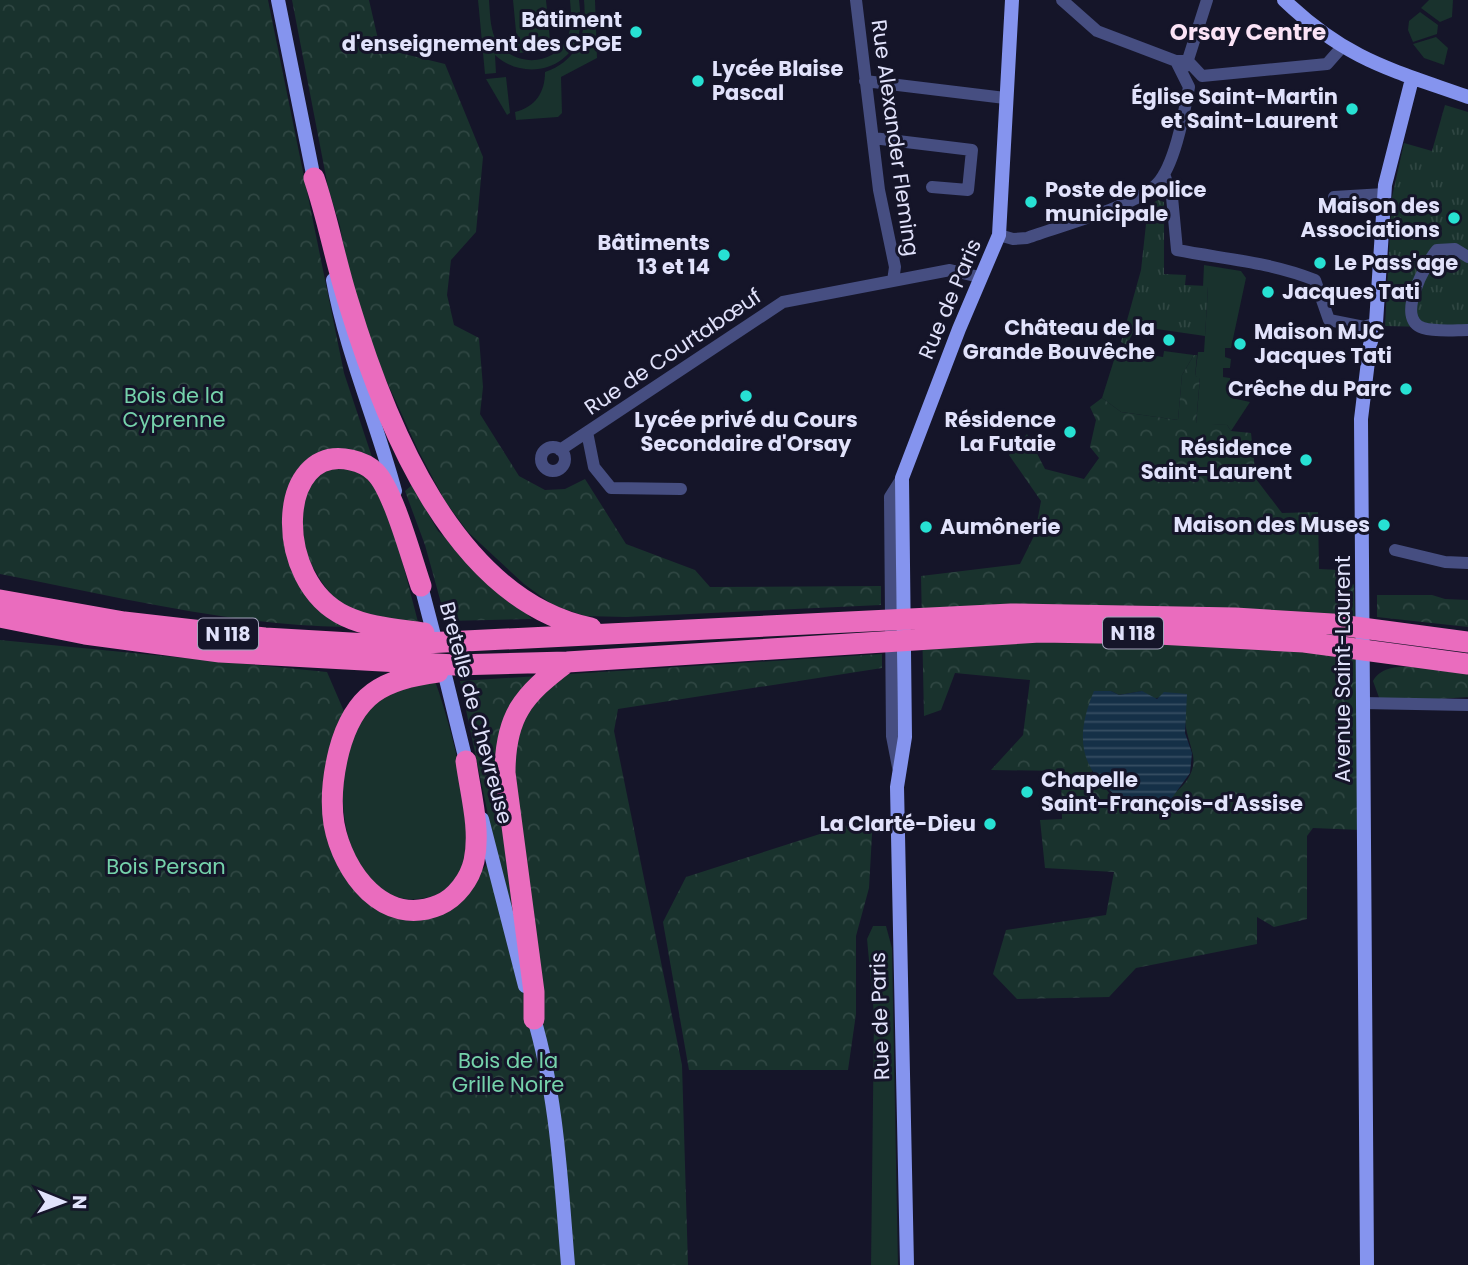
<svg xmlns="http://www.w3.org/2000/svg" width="1468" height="1265" font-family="Poppins,sans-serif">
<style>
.grass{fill:#19322d}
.forest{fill:url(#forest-crowns);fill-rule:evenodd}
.park{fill:url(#park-tufts)}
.water{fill:url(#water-rules)}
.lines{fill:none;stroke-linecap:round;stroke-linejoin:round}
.street{stroke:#464e81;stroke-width:12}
.secondary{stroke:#8594ee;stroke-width:14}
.highway{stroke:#ea6cbe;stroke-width:21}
.poi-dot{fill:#27e1d3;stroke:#151529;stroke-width:2.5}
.labels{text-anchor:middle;stroke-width:6;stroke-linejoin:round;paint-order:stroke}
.shield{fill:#151529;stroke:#a4a4bc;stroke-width:2}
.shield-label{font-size:19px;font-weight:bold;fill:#e1e2fb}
.poi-label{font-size:21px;font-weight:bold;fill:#e1e2fb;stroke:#151529;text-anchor:end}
.street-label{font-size:21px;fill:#e1e2fb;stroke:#151529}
.park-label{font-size:21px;fill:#75d2ab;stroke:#151529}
.neighbourhood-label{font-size:23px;font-weight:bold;fill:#fbe3f6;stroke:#151529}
</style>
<defs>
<pattern id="forest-crowns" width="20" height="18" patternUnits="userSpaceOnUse" patternTransform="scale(1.75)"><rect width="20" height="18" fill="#19322d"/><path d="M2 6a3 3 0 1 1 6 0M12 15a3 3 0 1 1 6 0" fill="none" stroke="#2f4642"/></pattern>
<pattern id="park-tufts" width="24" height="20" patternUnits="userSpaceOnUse" patternTransform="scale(1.75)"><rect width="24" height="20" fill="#19322d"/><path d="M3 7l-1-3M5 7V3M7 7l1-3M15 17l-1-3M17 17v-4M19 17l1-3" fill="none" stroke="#2f4642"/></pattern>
<pattern id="water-rules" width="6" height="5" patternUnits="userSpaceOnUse" patternTransform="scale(1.75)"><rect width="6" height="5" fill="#153047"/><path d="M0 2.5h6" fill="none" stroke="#374e62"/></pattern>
</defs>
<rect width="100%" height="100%" fill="#151529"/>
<path class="grass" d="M478 0H489C490 12 490 27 495 38 510 67 553 68 567 38 573 26 571 13 570 0H579C580 9 581 19 580 28 574 70 524 82 495 55L496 73 485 74Z
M513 0H546L551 50 518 53Z
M584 0H595L597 58 561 77 562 113 558 117 516 120 515 112C535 107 545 93 545 72 579 60 587 33 584 0Z
M1429 0H1453L1452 17 1440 22 1421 8Z
M1420 12 1438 25 1437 34 1413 42 1408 30 1409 21Z
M1436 37 1448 48 1444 65 1424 58 1413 44Z
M506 77 510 113 507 115 486 79Z
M1204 265 1241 271 1246 278 1231 348H1225V357L1231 359 1230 368H1223V377L1230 378 1232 398 1250 402 1231 431 1227 425 1196 424 1200 378 1195 376 1198 352H1204L1208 287 1203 286Z
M1119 344 1133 352 1163 357 1164 351 1194 355 1182 375 1178 420 1121 412 1102 398Z
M435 681C449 719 478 825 466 863 460 880 447 893 429 897 355 915 334 817 346 763 351 738 362 709 383 695 395 686 420 685 435 681Z
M873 926H886L892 948 898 1265H871L874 1015 867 939Z"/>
<path class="forest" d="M0 0H268L344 373 371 454 377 485 392 522 418 622C340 611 335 612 299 540L285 550 345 627C229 625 114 596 0 574Z
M292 0H369L380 48 445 64 483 157 476 232 451 260 447 295 454 325 479 338 483 387 480 414 519 476 545 490 565 489 585 479 626 544 695 570 710 587 881 586V605L626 617 585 616 553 605 524 584 468 532 445 501 418 450 373 351 351 291 340 226 328 187Z
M1194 355H1197L1195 376 1200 377 1196 423 1227 425 1231 431 1251 433 1256 479 1282 513 1318 512 1319 569 1340 570 1354 585 1360 830 1313 828 1307 836V919L1274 927 1257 917V944L1136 968 1109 997 1017 999 993 974 1006 930 1106 915 1114 872 1045 868 1040 820 1062 819 1061 771 991 770 1023 735 1030 680 955 673 941 710 924 716 921 576 1020 564 1035 534 1041 501 1009 455 1027 434 1045 469 1084 479 1099 458 1090 447 1096 420 1090 407 1102 398 1121 412 1178 420 1182 375ZM1111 691 1119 695 1142 691 1152 699 1161 697 1185 717C1185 731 1190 741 1193 755 1198 784 1164 800 1146 814L1110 794 1092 772Z
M412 485 438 531 532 619 446 621 425 545 405 491Z
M1377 595H1432L1445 599 1468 600V627L1377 617Z
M0 640 327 672 346 716 327 783 373 906 453 905 496 853 460 681 882 654V668L618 709 614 731 682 1065 688 1265H0Z
M1428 667 1468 673V697L1381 703 1373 681C1384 662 1409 668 1428 667Z
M873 817 869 888 856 936V1014L848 1070H689L663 922 686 877Z"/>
<path class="park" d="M1445 105 1468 112V328L1385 326 1392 197 1404 143 1432 151Z
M1158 200 1164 202V274L1186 275 1185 285 1208 286 1205 336 1136 326 1127 345 1121 342 1141 270 1148 206Z"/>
<path class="water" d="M1094 691H1111L1119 695 1142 691 1157 699 1164 692 1187 694 1185 733 1192 753 1190 773 1166 806 1146 814C1091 785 1067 754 1094 691Z"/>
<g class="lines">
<path class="street" d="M856 0 879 190 895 267 893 281
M1062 0 1097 31 1176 61H1183
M1187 60 1202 76 1327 64 1342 47
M1186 66 1207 0
M865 81 1005 98
M873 138 972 150 968 190 932 187
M1164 174 1172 197 1177 250C1224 259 1270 262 1315 280L1329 320 1364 327 1376 323
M1334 197 1384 194
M999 235 1013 239 1027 238C1059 226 1136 206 1157 184 1175 165 1184 113 1189 87L1176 61
M1468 257 1455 249 1437 250C1426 263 1394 319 1423 328 1436 332 1455 330 1468 330
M587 432 594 467 611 488 681 489
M541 459a12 12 0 1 1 24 0a12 12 0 1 1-24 0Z
M560 450 783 302 950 270 975 276
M1395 550 1445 562 1468 563
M1362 703 1468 705
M898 767 892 736 890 497 902 478"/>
<path class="secondary" d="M278 0 315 184
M1284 0C1347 60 1389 69 1468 97
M333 280C346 352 376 420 395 491
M419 578 436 643
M442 663 468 769
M482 819 525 986
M532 1012C557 1092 561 1182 568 1265
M907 1265 897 787 905 737 902 478 959 329 999 235 1012 0
M1367 1265 1361 419 1370 345 1376 323 1385 185 1412 79"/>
<path class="highway" d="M314 178C328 219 335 260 348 301 384 420 453 600 591 628
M421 586C412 560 393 489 375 472 368 465 360 462 351 460 276 443 272 582 345 616 370 628 398 629 424 633
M0 600 124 622 265 638 385 645 1011 614 1235 618 1332 624 1468 642
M0 617 85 634 220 652 455 665 567 662 1040 632 1158 634 1304 642 1468 664
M438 672C383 679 354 694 339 751 333 775 330 799 334 824 343 873 384 928 439 905 456 898 470 879 474 861 481 829 470 792 466 761
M534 1019V992L505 773C505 716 523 695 567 662"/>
</g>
<g class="poi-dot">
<circle cx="636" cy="32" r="7"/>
<circle cx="698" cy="81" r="7"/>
<circle cx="1352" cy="109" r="7"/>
<circle cx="1031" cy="202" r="7"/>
<circle cx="1454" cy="218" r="7"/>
<circle cx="724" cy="255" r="7"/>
<circle cx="1320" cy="263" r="7"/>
<circle cx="1268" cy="292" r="7"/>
<circle cx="1169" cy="340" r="7"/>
<circle cx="1240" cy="344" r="7"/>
<circle cx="1406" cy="389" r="7"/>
<circle cx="746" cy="396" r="7"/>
<circle cx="1070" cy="432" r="7"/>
<circle cx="1306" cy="460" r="7"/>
<circle cx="1384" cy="525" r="7"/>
<circle cx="926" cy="527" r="7"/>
<circle cx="1027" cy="792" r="7"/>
<circle cx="990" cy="824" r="7"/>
</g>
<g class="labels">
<g class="shield">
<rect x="1103" y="617.5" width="60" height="31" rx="5"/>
<rect x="198" y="618.5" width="60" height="31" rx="5"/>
</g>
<g class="shield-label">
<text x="1133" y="640">N 118</text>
<text x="228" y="641">N 118</text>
</g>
<g class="poi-label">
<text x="622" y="27">Bâtiment<tspan x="622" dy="24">d'enseignement des CPGE</tspan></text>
<text x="712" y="76" text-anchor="start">Lycée Blaise<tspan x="712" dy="24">Pascal</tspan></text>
<text x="1338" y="104">Église Saint-Martin<tspan x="1338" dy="24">et Saint-Laurent</tspan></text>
<text x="1045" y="197" text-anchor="start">Poste de police<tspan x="1045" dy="24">municipale</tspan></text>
<text x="1440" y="213">Maison des<tspan x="1440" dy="24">Associations</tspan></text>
<text x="710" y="250">Bâtiments<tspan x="710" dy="24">13 et 14</tspan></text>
<text x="1334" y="270" text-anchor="start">Le Pass'age</text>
<text x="1282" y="299" text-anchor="start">Jacques Tati</text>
<text x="1155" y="335">Château de la<tspan x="1155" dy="24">Grande Bouvêche</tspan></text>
<text x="1254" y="339" text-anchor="start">Maison MJC<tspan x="1254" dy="24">Jacques Tati</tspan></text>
<text x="1392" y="396">Crêche du Parc</text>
<text x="746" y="427" text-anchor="middle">Lycée privé du Cours<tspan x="746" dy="24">Secondaire d'Orsay</tspan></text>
<text x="1056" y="427">Résidence<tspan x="1056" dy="24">La Futaie</tspan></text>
<text x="1292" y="455">Résidence<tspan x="1292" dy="24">Saint-Laurent</tspan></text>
<text x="1370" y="532">Maison des Muses</text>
<text x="940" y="534" text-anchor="start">Aumônerie</text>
<text x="1041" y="787" text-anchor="start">Chapelle<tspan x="1041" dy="24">Saint-François-d'Assise</tspan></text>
<text x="976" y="831">La Clarté-Dieu</text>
</g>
<g class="street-label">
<text transform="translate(895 138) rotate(82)" y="7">Rue Alexander Fleming</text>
<text transform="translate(950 299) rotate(-67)" y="7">Rue de Paris</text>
<text transform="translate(673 352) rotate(-34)" y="7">Rue de Courtabœuf</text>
<text transform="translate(1343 669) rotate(-90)" y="7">Avenue Saint-Laurent</text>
<text transform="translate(476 713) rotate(75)" y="7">Bretelle de Chevreuse</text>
<text transform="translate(880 1016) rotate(-92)" y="7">Rue de Paris</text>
</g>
<g class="park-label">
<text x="174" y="403">Bois de la<tspan x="174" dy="24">Cyprenne</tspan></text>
<text x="166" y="874">Bois Persan</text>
<text x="508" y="1068">Bois de la<tspan x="508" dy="24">Grille Noire</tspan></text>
</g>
<g class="neighbourhood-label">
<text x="1248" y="40">Orsay Centre</text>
</g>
</g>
<g transform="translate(63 1202) rotate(91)" stroke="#151529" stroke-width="5" paint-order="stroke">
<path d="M0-5L12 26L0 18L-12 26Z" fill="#e1e2fb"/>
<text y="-10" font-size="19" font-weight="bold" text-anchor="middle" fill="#e1e2fb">N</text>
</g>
</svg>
